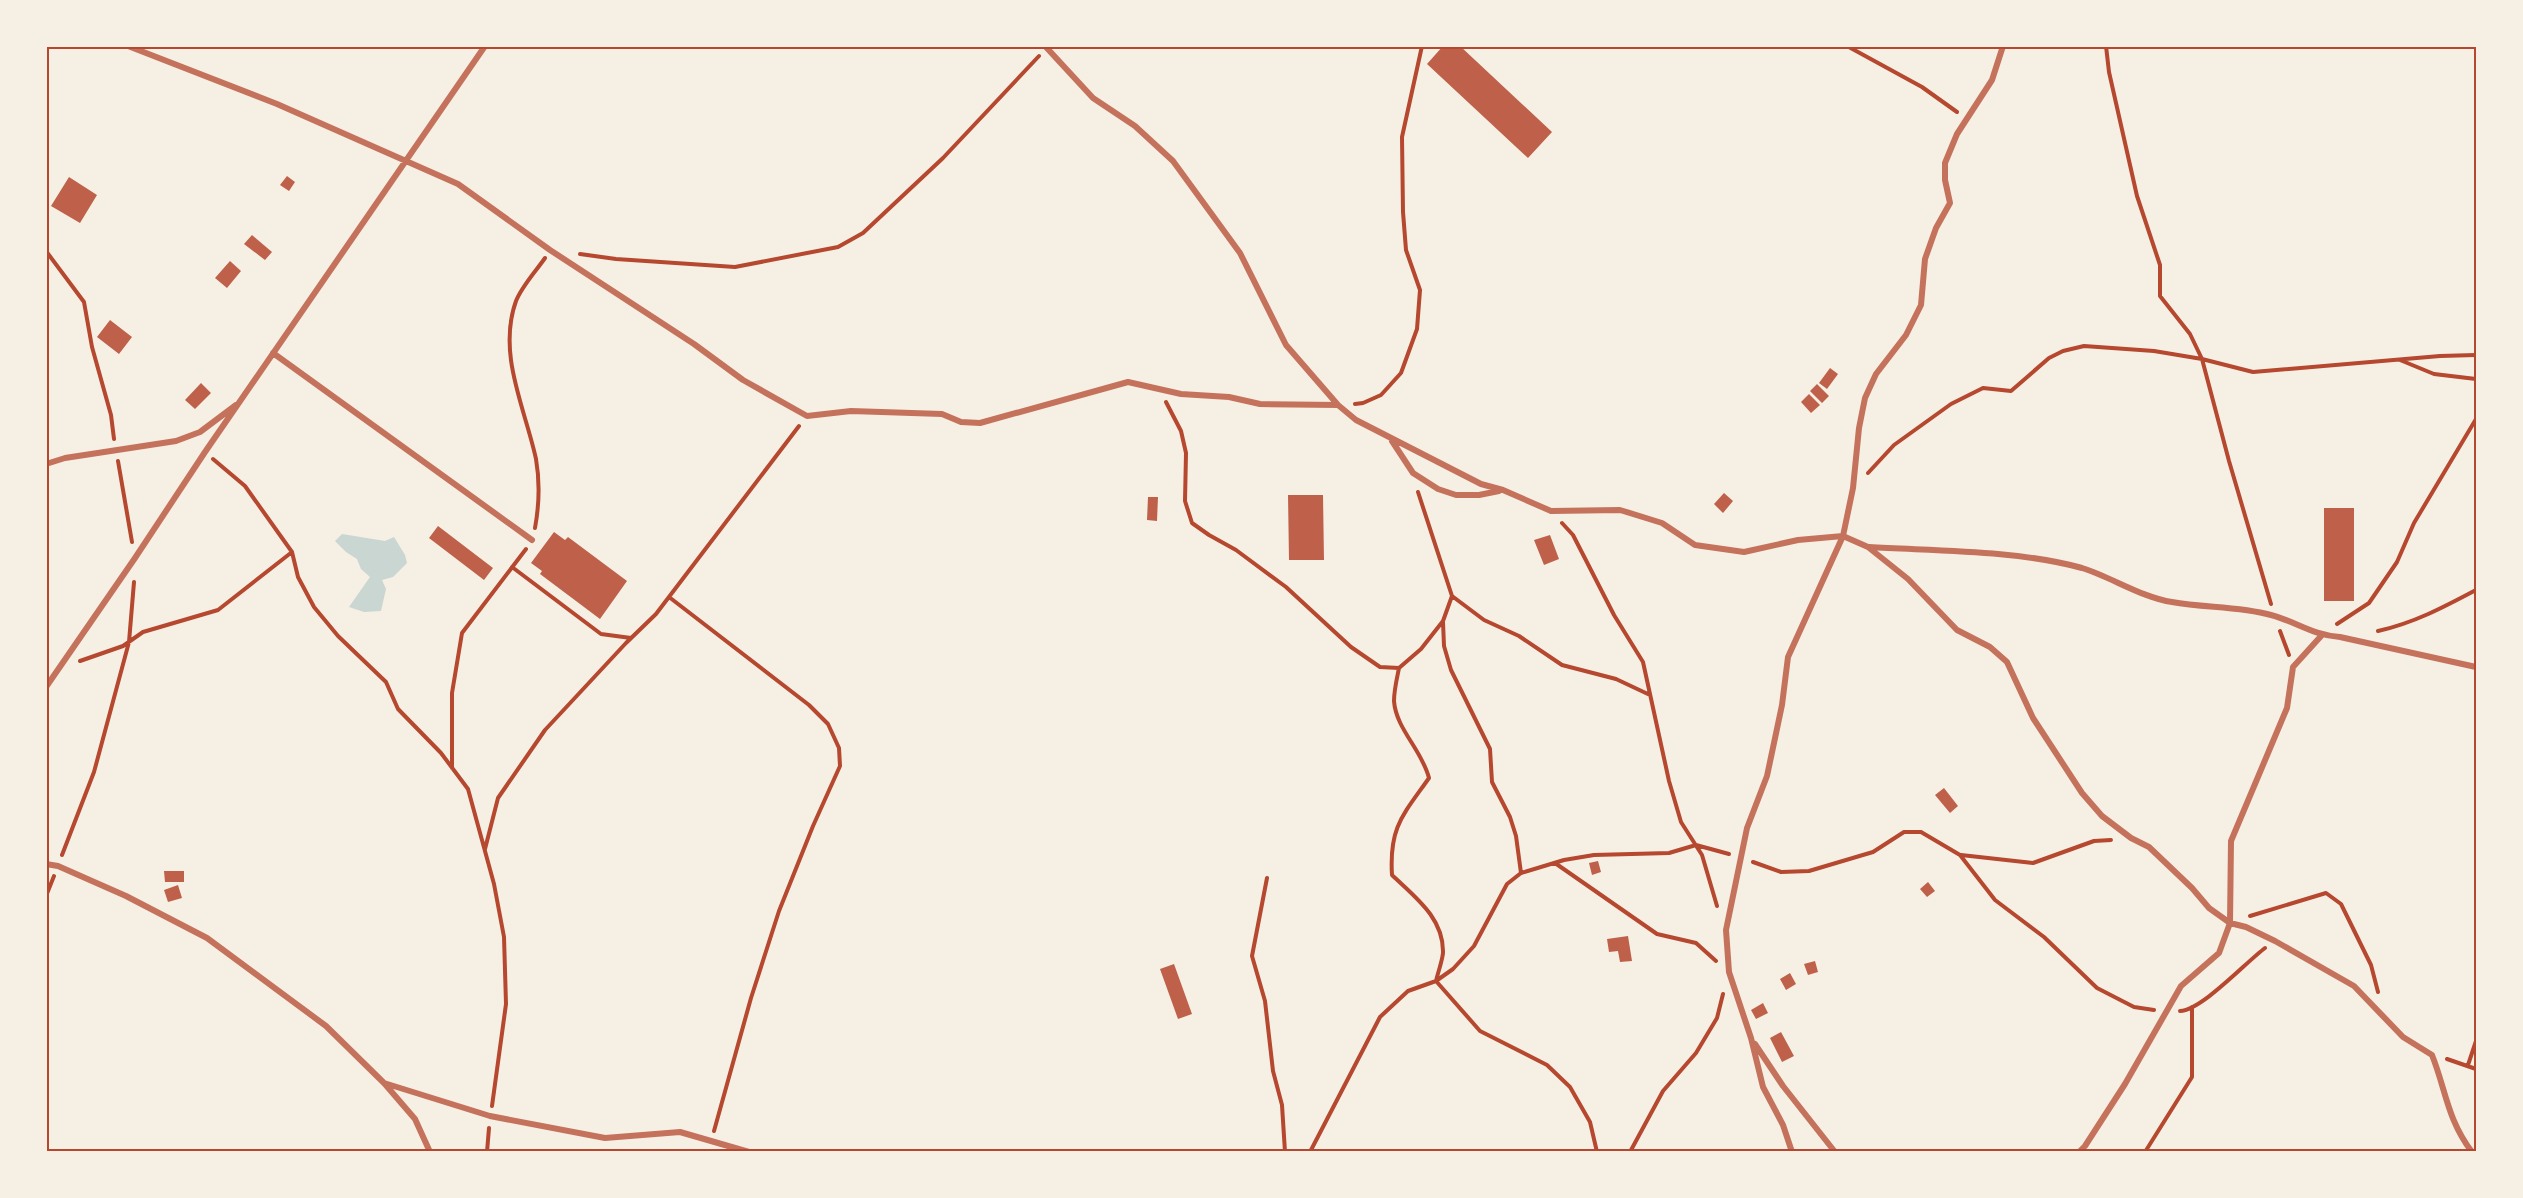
<svg xmlns="http://www.w3.org/2000/svg" width="2523" height="1198" font-family="'Asap Condensed',sans-serif">
<style>
.water{fill:#c9d6d2}
.building{fill:#bf614a}
.lines{fill:none;stroke-linecap:round;stroke-linejoin:round}
.path{stroke:#b5482f;stroke-width:4}
.minor{stroke:#c5725c;stroke-width:6}
.neatline{fill:none;stroke:#b5482f;stroke-width:2}
</style>
<rect width="100%" height="100%" fill="#f6efe4"/>
<path class="water" d="M342 534 385 541 394 537 405 555 407 563 393 577 382 580 386 589 381 611 364 612 349 607 370 577 361 569 357 559 346 552 335 541Z"/>
<path class="building" d="M1443 46H1460L1552 132 1528 158 1427 64Z
M287 176 295 182 289 191 280 185Z
M69 177 97 195 80 223 51 206Z
M252 235 272 252 265 260 244 244Z
M230 261 241 271 227 288 215 278Z
M110 320 132 337 119 354 97 337Z
M1830 368 1838 374 1827 389 1819 383Z
M201 383 211 393 195 409 185 400Z
M1817 384 1829 396 1822 403 1810 391Z
M1809 394 1820 405 1811 413 1801 402Z
M1724 493 1733 501 1723 513 1714 504Z
M1288 495H1323L1324 560H1289Z
M1148 497H1158L1157 521 1147 520Z
M2324 508H2354V601H2324Z
M438 526 493 568 484 580 429 538Z
M554 532 565 540 568 537 627 581 600 619 540 574 542 571 531 563Z
M1550 535 1559 559 1544 565 1534 540Z
M1944 788 1958 806 1950 813 1935 795Z
M1598 861 1601 872 1592 875 1589 863Z
M164 871H184V882H165Z
M1928 882 1935 891 1927 897 1920 889Z
M178 885 182 898 168 902 164 890Z
M1628 936 1632 961 1620 962 1618 951 1609 952 1607 939Z
M1815 961 1818 972 1808 975 1804 964Z
M1174 964 1192 1014 1178 1019 1160 969Z
M1790 973 1796 984 1786 990 1780 979Z
M1763 1003 1768 1013 1756 1019 1751 1010Z
M1781 1032 1794 1056 1782 1062 1770 1038Z"/>
<g class="lines">
<path class="path" d="M1847 46 1922 87 1957 112
M2106 46 2109 72 2137 196 2160 265V296L2190 334 2202 359 2229 461 2271 604
M46 251 84 302 92 347 111 415 114 439
M580 254 616 259 735 267 838 247 863 233 943 158 1039 56
M2400 360 2434 374 2476 379
M1166 402 1181 431 1186 453 1185 501 1192 523 1209 535 1236 550 1286 587 1351 647 1380 667 1399 668 1421 649 1443 621 1452 596 1418 492
M1355 404 1363 403 1381 395 1401 373 1417 329 1420 290 1406 250 1403 212 1402 137 1422 46
M213 459 245 486 292 552 298 577 314 607 338 636 386 682 398 709 441 753 468 789 494 884 504 937 506 1004 492 1106
M118 461 132 542
M1868 473 1894 445 1951 404 1983 388 2011 391 2049 358 2063 351 2084 346 2154 351 2202 359 2253 372 2440 356 2476 355
M1562 523 1573 535 1614 615 1643 662 1669 781 1681 822 1702 855 1717 906
M535 528C539 506 540 482 536 459 525 408 497 354 516 301 522 286 536 271 545 258
M512 567 601 634 631 638
M1452 596 1484 620 1519 636 1562 665 1616 679 1650 695
M669 597 809 705 828 724 839 748 840 766 813 826 779 911 751 998 714 1131
M1443 622 1444 646 1451 670 1490 749 1492 782 1510 817 1516 836 1521 873
M2337 624 2369 603 2397 562 2414 523 2476 419
M2280 631 2289 655
M2378 631C2414 623 2444 607 2476 590
M80 661 123 646 143 632 218 610 292 552
M1399 668C1397 678 1394 690 1394 701 1396 729 1422 750 1429 778 1403 815 1389 827 1392 875 1415 897 1444 918 1443 953 1442 962 1438 972 1436 981L1480 1031 1547 1065 1570 1087 1590 1122 1597 1152
M452 768V693L462 633 526 549
M485 849 498 798 545 730 626 643 656 614 799 426
M62 855 94 772 129 642 134 582
M1961 855 2033 863 2094 841 2111 840
M1753 862 1781 872 1809 871 1873 852 1904 832H1921L1960 855 1995 900 2044 937 2097 988 2134 1007 2154 1010
M1555 863 1657 934 1696 943 1716 961
M1267 878 1252 956 1265 1001 1273 1071 1282 1105 1285 1152
M46 896 54 876
M2250 916 2326 893 2341 904 2371 965 2378 992
M2180 1011C2202 1010 2245 963 2265 948
M2447 1059 2476 1069
M2468 1065 2476 1041
M487 1152 489 1128
M1310 1152 1380 1017 1408 991 1436 981 1453 969 1474 946 1507 884 1521 873 1564 860 1594 855 1669 853 1696 845 1729 854
M1630 1152 1663 1091 1696 1053 1717 1018 1723 994
M2145 1152 2192 1077V1007"/>
<path class="minor" d="M128 46 277 104 458 184 550 250 694 344 743 380 807 416 851 411 942 414 961 422 980 423 1128 382 1181 394 1229 397 1260 404 1338 405
M1045 46 1093 98 1135 126 1173 161 1240 253 1286 345 1338 405 1356 420 1481 484 1503 490 1551 511 1620 510 1662 523 1695 545 1744 552 1798 540 1843 536 1868 547 1908 579 1957 630 1990 647 2007 662 2033 718 2082 793 2102 816 2131 838 2149 847 2192 888 2209 908 2230 923 2246 927 2275 941 2354 986 2403 1037 2432 1055C2446 1090 2447 1119 2472 1152
M273 353 532 540
M1392 441 1413 473 1438 489 1456 495H1479L1499 491
M46 464 65 458 176 441 200 432 236 405
M1869 547C1936 551 2017 550 2082 568 2111 577 2143 598 2172 602 2205 608 2238 606 2271 615 2297 622 2312 635 2340 637L2476 667
M46 687 135 558 205 452 485 46
M46 864 58 866 126 896 207 938 326 1026 384 1083 415 1119 430 1152
M1755 1044 1783 1086 1835 1152
M384 1083 490 1116 605 1138 680 1132 749 1152
M1792 1152 1783 1125 1763 1087 1751 1038 1729 972 1726 930 1747 828 1767 776 1782 705 1788 657 1843 536 1853 488 1859 428 1865 398 1876 374 1906 335 1921 305 1925 259 1936 228 1950 203 1945 180V163L1957 134 1992 80 2003 46
M2079 1152 2085 1146 2125 1084 2181 986 2219 953 2230 923 2231 841 2287 708 2293 667 2322 635"/>
</g>
<rect width="2523" height="1198" fill="none" stroke="#f6efe4" stroke-width="96"/>
<rect x="48" y="48" width="2427" height="1102" class="neatline"/>
</svg>
